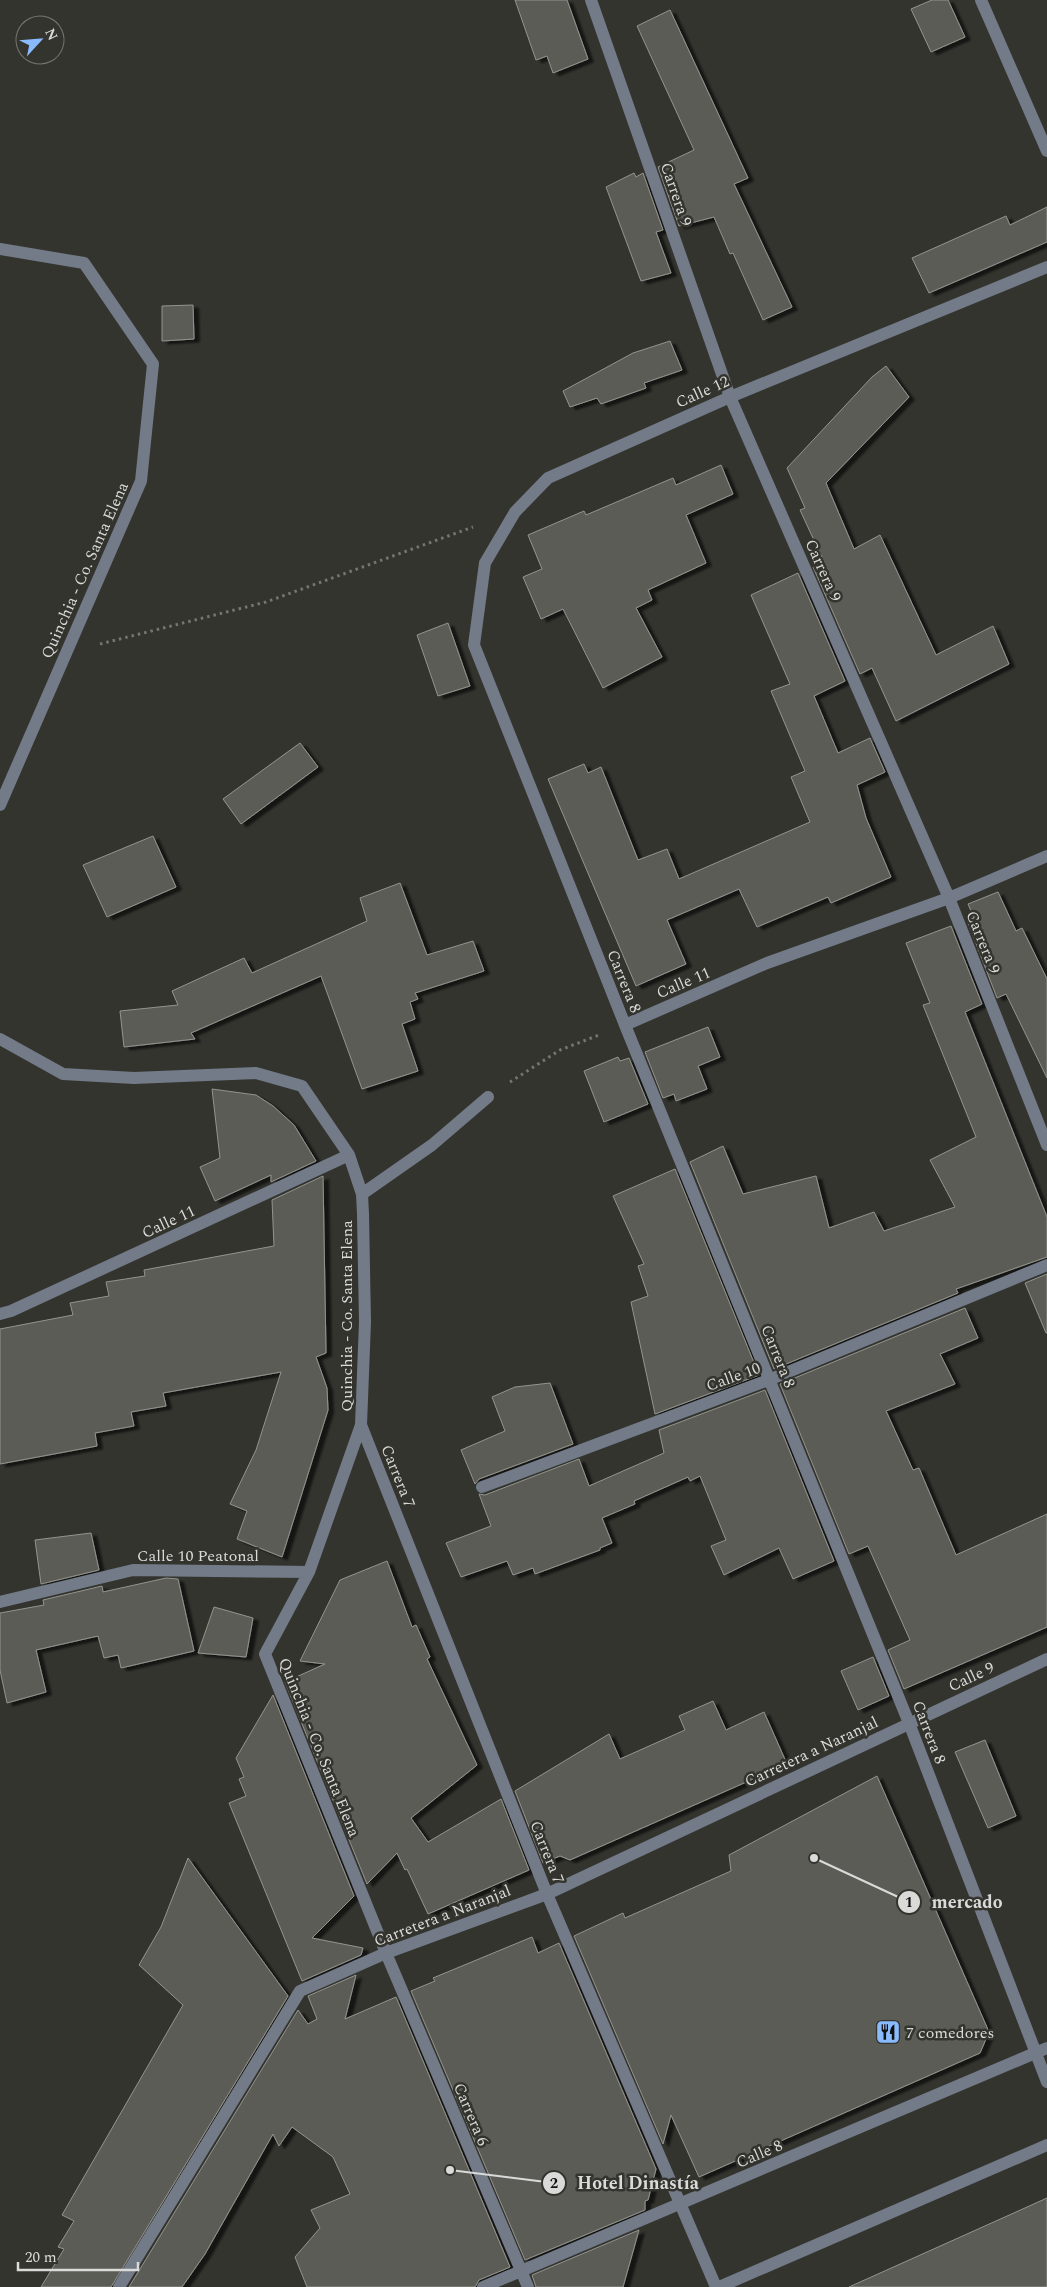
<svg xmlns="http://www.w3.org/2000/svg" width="1047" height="2287" font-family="Spectral,serif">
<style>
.building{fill:#5c5c57;stroke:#94948f;filter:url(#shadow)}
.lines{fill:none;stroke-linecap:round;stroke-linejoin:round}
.path{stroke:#757571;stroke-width:3;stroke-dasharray:2.5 4;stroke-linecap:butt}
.minor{stroke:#727b87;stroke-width:12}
.labels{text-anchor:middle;stroke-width:5;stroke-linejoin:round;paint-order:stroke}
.street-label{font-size:16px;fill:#dadbd8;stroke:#34342f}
.poi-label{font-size:16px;fill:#dadbd8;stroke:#34342f;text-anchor:start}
.leader{fill:none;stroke:#dadbd8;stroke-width:2}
.callout-dot{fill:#dadbd8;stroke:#34342f;stroke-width:2}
.mark-label{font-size:15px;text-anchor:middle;font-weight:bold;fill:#111}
.callout-label{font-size:18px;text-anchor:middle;font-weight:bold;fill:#dadbd8;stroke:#34342f;stroke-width:5;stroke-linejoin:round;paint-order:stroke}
</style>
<defs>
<filter id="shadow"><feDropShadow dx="5.5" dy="3" stdDeviation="1" flood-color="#0009"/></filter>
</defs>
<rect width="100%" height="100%" fill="#34342f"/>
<path class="building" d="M515 0H567L588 59 553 73 547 56 536 60Z
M932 0H948L965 37 931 52 911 9Z
M670 10 748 178 734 184 792 307 763 320 733 253 730 254 714 217 679 226 658 167 694 150 637 26Z
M634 173 636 177 643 173 663 230 656 232 671 273 641 281 606 187Z
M1047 207V242L929 293 912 258 1006 216 1010 225Z
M193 305 194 339 162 341V306Z
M670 341 682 370 644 383 646 388 601 404 597 398 570 407 563 391 633 353Z
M886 366 909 397 826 483 854 549 880 535 936 655 993 626 1009 664 896 721 872 668 860 674 813 567 824 562 800 510 805 508 787 468 872 377Z
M721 465 733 494 686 515 706 563 648 590 652 600 636 608 662 657 603 688 563 609 541 619 523 577 542 569 528 535 584 511 586 515 673 478 676 485Z
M798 573 845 681 814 696 838 753 870 738 885 772 857 785 866 818 891 877 831 903 828 897 757 927 739 889 667 920 686 964 636 986 548 779 584 764 588 773 601 767 638 860 667 849 679 879 810 822 791 777 805 771 771 691 790 684 751 595Z
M448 623 470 686 438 696 417 635Z
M300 743 318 767 241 824 223 799Z
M153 836 176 887 107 917 83 865Z
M400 883 427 955 473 941 484 971 415 993 418 999 410 1002 415 1019 402 1024 418 1071 362 1089 321 976 191 1033 195 1039 124 1047 120 1011 178 1005 172 991 244 958 252 973 367 921 360 898Z
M998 892 1016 931 1022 928 1047 979V1078L1006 994 997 998 967 920 974 918 968 904Z
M951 926 982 1004 965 1012 1047 1217V1257L956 1289 958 1293 774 1369 690 1162 723 1146 743 1194 816 1176 829 1228 874 1212 884 1231 955 1207 930 1160 976 1137 923 1005 930 1003 906 943Z
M708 1027 720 1057 698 1066 707 1089 676 1101 674 1094 663 1098 645 1052Z
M618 1057 620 1061 629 1058 648 1104 604 1122 584 1071Z
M212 1089 256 1095 273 1106 294 1125 316 1161 271 1182V1175L215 1201 200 1167 220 1158Z
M675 1169 759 1375 655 1414 631 1302 648 1296 638 1266 644 1264 613 1196Z
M323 1176 326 1353 316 1357 327 1388 328 1410 282 1557 237 1539 247 1511 230 1504 256 1450 281 1372 163 1393 166 1406 131 1412 134 1426 95 1433 97 1446 0 1464V1329L73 1315 70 1303 109 1296 106 1282 145 1276 144 1270 274 1246 272 1200Z
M1047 1274V1333H1046L1025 1283Z
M965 1308 978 1338 940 1354 955 1384 886 1411 913 1470 919 1468 956 1555 1047 1514V1627L904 1689 888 1650 910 1640 868 1546 849 1554 780 1384Z
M550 1383 573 1444 479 1479 475 1484 461 1450 505 1431 492 1397 515 1387Z
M765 1390 834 1561 793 1579 779 1548 724 1575 711 1546 726 1540 700 1476 690 1481 688 1477 634 1501 635 1504 602 1518 612 1543 600 1548V1550L535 1574 533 1568 513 1575 507 1561 461 1577 446 1543 491 1526 479 1494 485 1495 579 1459 589 1486 664 1453 659 1430Z
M91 1533 99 1570 41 1584 35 1540Z
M387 1561 412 1627 416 1625 430 1657 427 1659 477 1765 411 1818 428 1842 501 1799 529 1870 428 1914 407 1869 405 1870 397 1853 367 1884 285 1682 325 1664 300 1661 340 1580Z
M166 1578 178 1579 194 1651 121 1668 118 1655 104 1658 98 1636 36 1650 46 1692 7 1703 0 1670V1613L44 1605 43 1600 102 1586 103 1592Z
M214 1607 253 1618 246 1657 198 1653Z
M873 1657 889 1696 858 1710 841 1671Z
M273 1695 354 1896 312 1938 363 1948 361 1955 302 1981 229 1803 246 1796 239 1779 244 1777 236 1758Z
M713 1701 726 1730 764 1712 787 1764 570 1860 560 1856 543 1863 515 1791 609 1734 620 1759 685 1730 679 1716Z
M985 1740 1016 1816 988 1828 955 1752Z
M877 1776 989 2032 980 2053 699 2177 671 2115 663 2144 574 1936 623 1913 625 1918 731 1871 729 1855Z
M188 1858 288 1996 111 2287H41L64 2249 58 2247 74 2221 62 2215 183 2005 139 1965 161 1927Z
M532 1937 538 1953 559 1943 656 2169 648 2200 645 2201V2210L525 2260 411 1991 435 1981 433 1978Z
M356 1975 345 2019 396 1997 510 2267 479 2280 475 2287H307L295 2257 320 2228 311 2210 350 2194 333 2157 292 2127 279 2146 273 2134 205 2254 182 2287H129L298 2010 308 2024 317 2019 308 1996Z
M1047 2198V2287H849L1016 2212Z
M639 2230 623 2287H536L532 2275Z"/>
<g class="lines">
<path class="path" d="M100 644 266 602 473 527
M510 1082 560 1050 599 1035"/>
<path class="minor" d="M591 0 730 397 949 898 1047 1145
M981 0 1047 151
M0 249 84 263 153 364 141 481 0 805
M1047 267 730 397 548 478 515 512 485 563 474 645 625 1025 909 1723 1047 2082
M625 1025 767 963 949 898 1047 856
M0 1039 63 1074 134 1078 256 1073 302 1086 349 1155 362 1194 363 1214 365 1322 361 1425 309 1572 265 1654 386 1953 528 2287
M362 1194 432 1145 488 1097
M0 1314 11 1311 349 1155
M361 1425 547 1894 716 2287
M482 1487 771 1379 1047 1265
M0 1602 133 1570 309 1572
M119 2287 300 1991 386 1953 547 1894 1047 1659
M483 2287 1047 2048
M719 2287 1047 2145"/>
</g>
<defs>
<symbol id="restaurant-square" viewBox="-11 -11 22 22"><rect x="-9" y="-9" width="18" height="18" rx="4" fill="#89bafc" stroke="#34342f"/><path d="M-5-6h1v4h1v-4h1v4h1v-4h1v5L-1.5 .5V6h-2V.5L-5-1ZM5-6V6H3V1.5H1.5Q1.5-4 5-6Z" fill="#111"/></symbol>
</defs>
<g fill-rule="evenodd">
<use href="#restaurant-square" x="874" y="2018" width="28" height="28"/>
</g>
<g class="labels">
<g class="street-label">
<text transform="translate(677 194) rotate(71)" y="6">Carrera 9</text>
<text transform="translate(702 391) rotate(-24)" y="6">Calle 12</text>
<text transform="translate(84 570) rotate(-66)" y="6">Quinchia - Co. Santa Elena</text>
<text transform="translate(824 570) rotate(66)" y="6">Carrera 9</text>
<text transform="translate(984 942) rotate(68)" y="6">Carrera 9</text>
<text transform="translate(625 981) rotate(68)" y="6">Carrera 8</text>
<text transform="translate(683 982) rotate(-23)" y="6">Calle 11</text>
<text transform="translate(168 1221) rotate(-25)" y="6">Calle 11</text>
<text transform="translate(346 1316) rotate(-90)" y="6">Quinchia - Co. Santa Elena</text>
<text transform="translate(779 1356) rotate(68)" y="6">Carrera 8</text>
<text transform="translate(733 1376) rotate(-20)" y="6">Calle 10</text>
<text transform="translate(399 1476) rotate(68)" y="6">Carrera 7</text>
<text x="198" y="1561">Calle 10 Peatonal</text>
<text transform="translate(971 1676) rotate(-25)" y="6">Calle 9</text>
<text transform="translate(930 1732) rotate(69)" y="6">Carrera 8</text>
<text transform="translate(320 1747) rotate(68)" y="6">Quinchia - Co. Santa Elena</text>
<text transform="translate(811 1751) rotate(-25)" y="6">Carretera a Naranjal</text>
<text transform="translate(548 1852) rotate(68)" y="6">Carrera 7</text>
<text transform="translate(442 1915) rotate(-21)" y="6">Carretera a Naranjal</text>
<text transform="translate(472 2114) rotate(67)" y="6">Carrera 6</text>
<text transform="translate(759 2153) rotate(-23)" y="6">Calle 8</text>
</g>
<g class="poi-label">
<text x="906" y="2038">7 comedores</text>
</g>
</g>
<path class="leader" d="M814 1858L909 1902M450 2170L554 2183"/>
<g class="callout-dot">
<circle cx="814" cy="1858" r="5"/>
<circle cx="450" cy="2170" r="5"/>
<circle cx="909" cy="1902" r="12"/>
<circle cx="554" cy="2183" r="12"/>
</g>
<g class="mark-label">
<text x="909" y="1907">1</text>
<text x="554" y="2188">2</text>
</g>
<g class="callout-label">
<text x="967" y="1908">mercado</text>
<text x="638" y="2189">Hotel Dinastía</text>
</g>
<g transform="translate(40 40) rotate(64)"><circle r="24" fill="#34342f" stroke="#767773"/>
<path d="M0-4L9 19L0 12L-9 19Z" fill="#89bafc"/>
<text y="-8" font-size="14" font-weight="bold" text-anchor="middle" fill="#dadbd8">N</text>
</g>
<path d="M18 2262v8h120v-8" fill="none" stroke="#dadbd8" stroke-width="2.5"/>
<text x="25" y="2262" font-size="15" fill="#dadbd8" stroke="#34342f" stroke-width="4" paint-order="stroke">20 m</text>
</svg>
